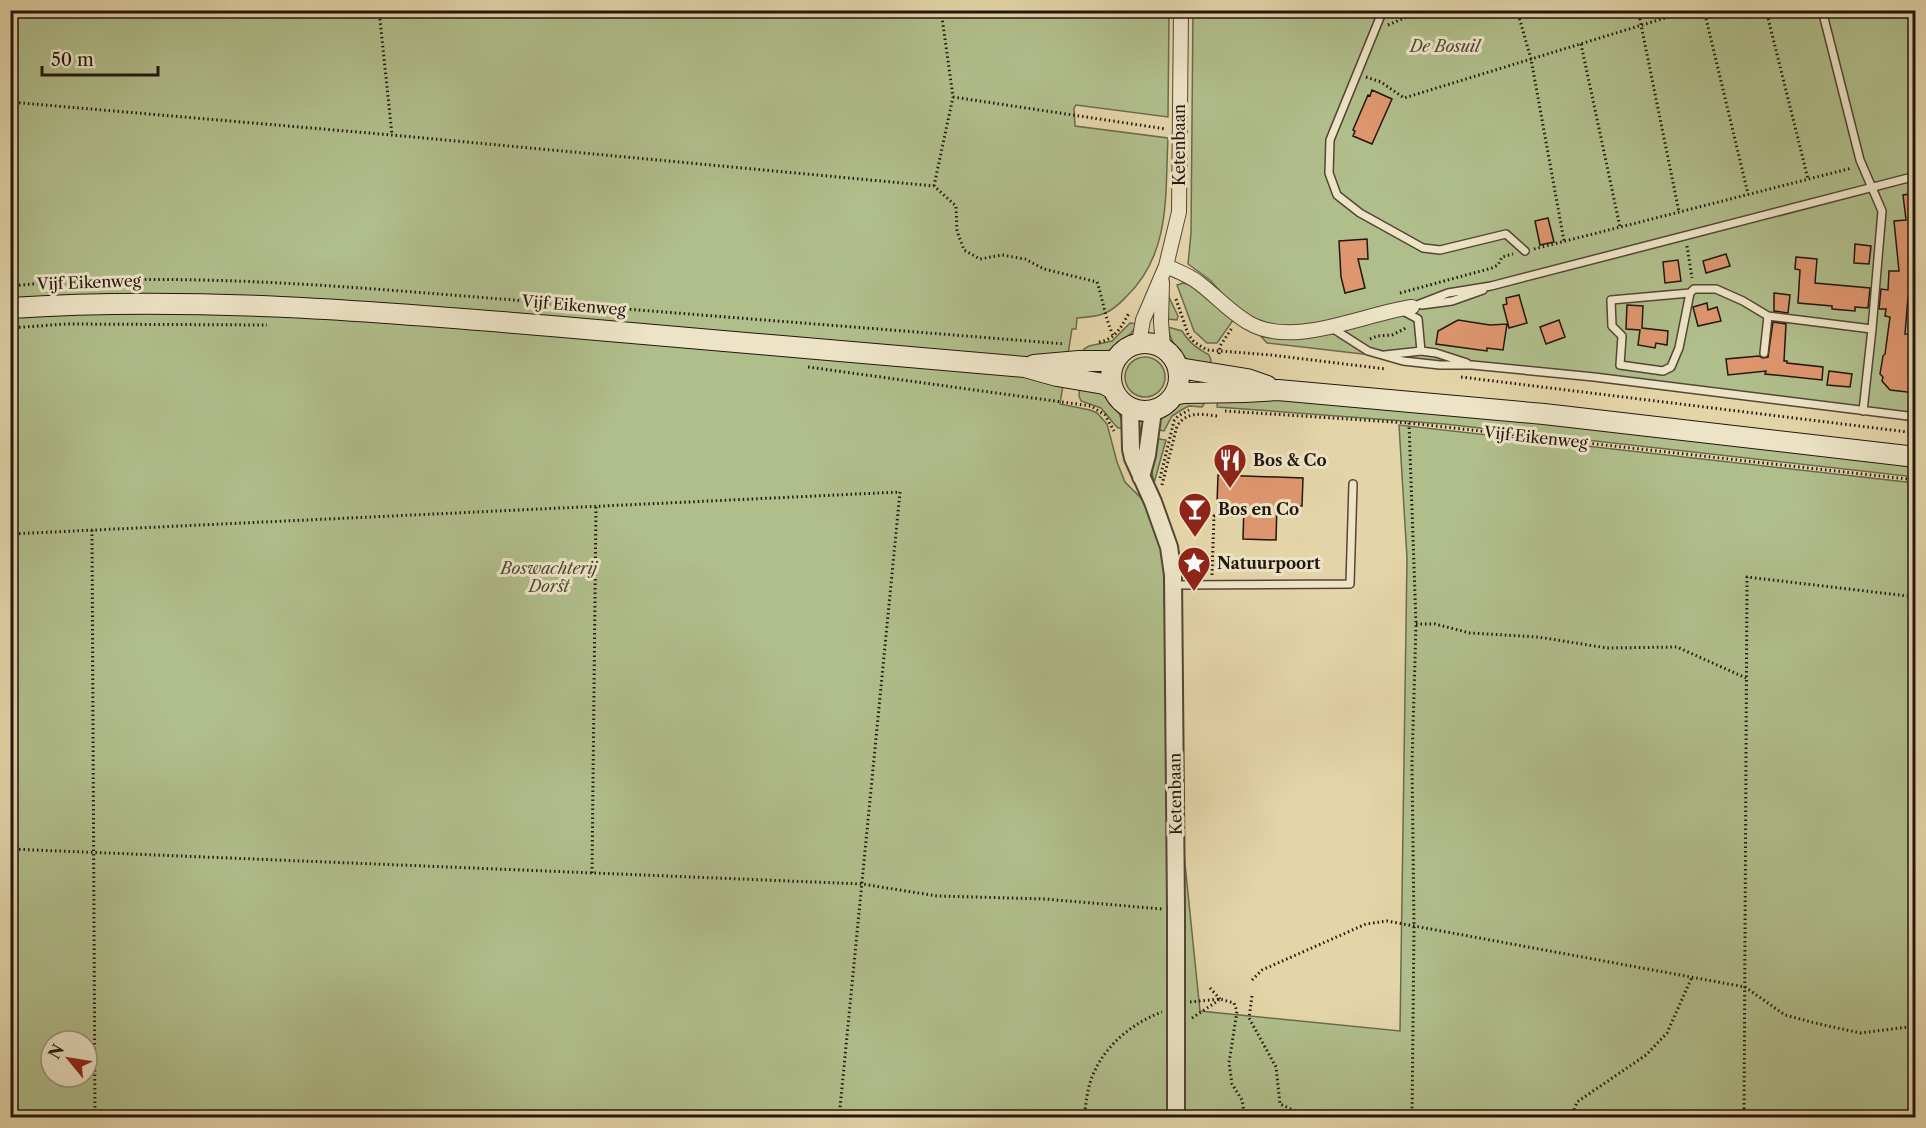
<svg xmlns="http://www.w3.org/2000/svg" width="1926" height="1128" font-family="'Libre Caslon Text',serif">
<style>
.green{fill:#b0be8b;stroke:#6a6a4c;stroke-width:1.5;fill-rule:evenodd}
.building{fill:#de966e;stroke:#23160e;stroke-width:1.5}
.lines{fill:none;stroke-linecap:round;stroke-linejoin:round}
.service-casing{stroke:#534635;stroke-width:10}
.minor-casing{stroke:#534635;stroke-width:16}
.tertiary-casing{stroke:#534635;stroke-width:20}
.secondary-casing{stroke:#23160e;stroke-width:22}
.path{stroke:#23160e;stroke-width:3;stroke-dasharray:1.5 3;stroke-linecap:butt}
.service{stroke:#ede4c7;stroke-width:7}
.minor{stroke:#ede4c7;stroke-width:14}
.tertiary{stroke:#ede4c7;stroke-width:16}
.secondary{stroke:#ede4c7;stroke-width:20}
.labels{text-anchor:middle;stroke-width:6;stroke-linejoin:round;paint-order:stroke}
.park-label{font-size:16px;font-style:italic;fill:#4d4834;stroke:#ede4c7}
.street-label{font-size:16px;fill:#23160e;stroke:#ede4c7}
.poi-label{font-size:16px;font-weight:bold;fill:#23160e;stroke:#ede4c7;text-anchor:start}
</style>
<rect width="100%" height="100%" fill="#e4d5a9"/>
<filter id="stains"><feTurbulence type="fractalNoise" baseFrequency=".00333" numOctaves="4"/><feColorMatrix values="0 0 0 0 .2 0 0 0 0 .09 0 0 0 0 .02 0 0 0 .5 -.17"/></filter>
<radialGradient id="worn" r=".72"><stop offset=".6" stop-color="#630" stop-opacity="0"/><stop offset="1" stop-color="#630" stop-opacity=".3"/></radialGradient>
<path class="green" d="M10 11H1169L1168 117 1076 105 1074 108 1075 126 1168 138C1165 195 1171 253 1127 296 1120 303 1114 310 1105 313 1097 317 1086 317 1077 318L1076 329H1072L1060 404 1090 410 1097 413 1107 424 1117 462 1125 482 1143 500 1163 552 1165 563 1164 605 1171 607 1174 756 1200 1011 1400 1031 1407 558 1399 425 1915 483V1117H11ZM51 1041H87V1077H51Z
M1193 11H1915V418L1267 343 1210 280 1188 264 1191 233Z
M1183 283 1191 285 1234 319 1217 343H1207L1194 331 1177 285Z
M1168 295 1178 316 1177 320 1168 319Z
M1130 323 1137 324C1131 335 1116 351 1103 353 1097 354 1089 353 1083 353L1084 349 1089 346 1112 341Z
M1168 327 1182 331C1191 345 1196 347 1209 355L1211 360 1209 369C1184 360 1173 354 1168 327Z
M1125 377a20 20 0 1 1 40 0a20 20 0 1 1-40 0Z
M1080 385 1103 392 1119 413 1124 428H1118L1115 425 1101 408 1081 401 1079 396Z
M1243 397 1465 413 1915 464V477L1444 424 1217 407 1218 398Z
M1180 402H1205L1202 407 1189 406 1183 409 1172 416 1164 431 1154 429 1163 415Z
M1153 438 1166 440 1154 483 1150 462Z"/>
<path class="building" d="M1372 90 1392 99 1372 144 1353 136 1355 131 1353 130 1368 95 1370 96Z
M1916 193V297H1908L1905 334 1916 335V393L1890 390 1882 381 1883 377 1880 374 1883 356 1885 354 1890 317 1885 316 1886 309H1879L1881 289 1888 290 1889 271H1899L1894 221 1906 220 1903 195Z
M1548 218 1554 242 1540 245 1535 221Z
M1367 239 1368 259H1358L1365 288 1345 293 1341 277 1339 241Z
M1855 244 1871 246 1869 264 1854 263Z
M1726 254 1730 266 1706 273 1703 261Z
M1796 257 1817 259 1815 283 1870 288 1868 308 1855 307V311L1832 309V306L1798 303 1800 270 1795 269Z
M1678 260 1681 281 1665 283 1663 262Z
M1774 293 1790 295 1788 313 1774 311Z
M1519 295 1527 323 1509 328 1503 305 1507 304 1506 298Z
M1707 303 1708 310 1717 307 1721 321 1698 326 1693 307Z
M1627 305 1643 306 1642 328 1668 331 1667 345 1656 343 1655 348 1638 345 1640 330 1626 329Z
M1458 320 1490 325 1507 324 1503 350 1487 348V351L1436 344 1438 331Z
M1559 320 1565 337 1546 344 1540 327Z
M1773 322 1786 324 1784 361H1787V363L1823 367 1822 380 1765 374 1766 371 1728 375 1726 359 1759 356 1763 358 1768 357Z
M1829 371 1852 374 1850 387 1827 385Z
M1218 475 1303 478 1302 506 1277 505 1276 540 1243 539 1244 505 1217 504Z"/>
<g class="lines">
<defs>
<path id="service" d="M1383 10 1330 140 1329 173 1337 195 1360 213 1423 248 1440 250 1506 234 1525 251
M1690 293 1679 348 1671 367 1663 371 1620 365 1622 336 1612 326 1611 300 1690 293 1694 289H1716L1743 301 1768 316 1872 329 1882 211 1860 160 1822 10
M1422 305 1452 301 1483 290
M1412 307 1448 293 1491 286 1916 176
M1403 311 1418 319 1421 351 1436 353 1467 363
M1332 328 1368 351 1403 361 1440 365H1472L1594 377 1916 417
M1764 353 1768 316
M1385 355 1421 351
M1863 411 1872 329
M1173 585 1350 584 1353 484"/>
<path id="minor" d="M1166 266C1177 271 1189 275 1199 283 1215 295 1231 313 1249 323 1294 349 1365 313 1412 307
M1162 282 1161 322 1163 347
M1139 343 1143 320 1166 266 1179 212 1181 10"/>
<path id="tertiary" d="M1130 408 1131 449 1133 458 1153 502 1169 547 1173 575 1176 910V1118
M1141 477 1147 455 1153 411"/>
<path id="secondary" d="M10 308C191 296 372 311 551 326 709 340 867 353 1025 367L1057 376 1104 384 1113 389
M1111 377a34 34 0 1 1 68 0a34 34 0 1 1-68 0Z
M1034 365 1079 361H1115
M1179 368 1247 379 1267 386
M1174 395 1183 393 1245 392 1278 390 1544 414 1916 457"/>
</defs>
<use href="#service" class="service-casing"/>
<use href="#minor" class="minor-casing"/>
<use href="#tertiary" class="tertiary-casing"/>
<use href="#secondary" class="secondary-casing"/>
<path class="path" d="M379 10 392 135
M1517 10 1531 59 1564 241
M1638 10 1679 212
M1704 10 1748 194
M1766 10 1808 179
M1388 25 1423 10
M1581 44 1620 227
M1366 77 1381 82 1404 98 1691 10
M953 97 1166 129
M10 102 392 135 934 186 956 206 957 231 964 250 980 259 1002 255 1025 259 1044 269 1097 282C1103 300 1105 318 1113 335
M934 186 953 97 941 10
M1687 246 1692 278
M1534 249 1852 168
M10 286C178 270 348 287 514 300 698 315 882 329 1065 344
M1400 293 1492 268 1498 265 1502 257 1513 254
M1176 299 1188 334 1194 342 1207 350 1271 355 1386 369
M10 328 66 324 267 325
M1370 339 1377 336 1392 335 1408 327
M1099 342C1116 339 1121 327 1129 313
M1219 354 1220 346 1232 328
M808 367 1091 406 1105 415 1114 431
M1461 377 1916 433
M1225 411 1409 423 1916 480
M1409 423 1416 624 1412 763 1414 927 1412 1118
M1160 478 1174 421 1178 416 1189 410
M1162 485 1177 426C1187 411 1201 414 1217 416
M92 530 95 1118
M10 534 900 492 839 1118
M1212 575 1214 516H1242V506
M1416 624H1435L1470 633 1538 637 1607 648 1677 647 1746 678
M10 849 862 884 937 896 1045 899 1162 909
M592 873 596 506
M1252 980 1262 970 1366 924 1387 921 1745 987 1785 1015 1815 1023 1860 1033 1916 1026
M1210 988 1220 999
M1252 996 1249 1018 1276 1067 1280 1104 1310 1118
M1190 1002 1220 999 1234 1003 1237 1011 1229 1063 1232 1084 1242 1100 1245 1118
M1192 1018 1219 1000
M1084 1118C1086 1104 1087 1090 1092 1077 1104 1046 1132 1023 1162 1012
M1571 1118 1577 1102 1646 1055 1667 1033 1692 977
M1744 1118 1747 577 1916 597"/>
<use href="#service" class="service"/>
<use href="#minor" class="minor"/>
<use href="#tertiary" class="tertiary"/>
<use href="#secondary" class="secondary"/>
</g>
<defs>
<symbol id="restaurant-pin" viewBox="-11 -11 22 30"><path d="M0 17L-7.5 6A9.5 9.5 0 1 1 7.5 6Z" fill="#8f2418" stroke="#ede4c7"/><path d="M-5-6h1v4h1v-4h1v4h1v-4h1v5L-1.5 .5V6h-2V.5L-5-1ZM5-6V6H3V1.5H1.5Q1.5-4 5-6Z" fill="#fff"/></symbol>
<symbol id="bar-pin" viewBox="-11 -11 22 30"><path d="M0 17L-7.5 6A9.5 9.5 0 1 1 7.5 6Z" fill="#8f2418" stroke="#ede4c7"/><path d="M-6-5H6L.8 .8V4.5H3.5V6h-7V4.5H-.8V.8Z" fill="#fff"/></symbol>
<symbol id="sight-pin" viewBox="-11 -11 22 30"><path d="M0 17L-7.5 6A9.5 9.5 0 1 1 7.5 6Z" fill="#8f2418" stroke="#ede4c7"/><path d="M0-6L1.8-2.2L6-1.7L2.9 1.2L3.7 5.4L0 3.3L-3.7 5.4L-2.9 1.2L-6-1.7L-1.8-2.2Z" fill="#fff"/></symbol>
</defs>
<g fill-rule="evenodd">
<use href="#restaurant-pin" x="1211" y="441" width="38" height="52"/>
<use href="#bar-pin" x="1176" y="490" width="38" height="52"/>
<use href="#sight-pin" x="1175" y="544" width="38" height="52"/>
</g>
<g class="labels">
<g class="park-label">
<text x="1445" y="52">De Bosuil</text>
<text x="549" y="574">Boswachterij<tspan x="549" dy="18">Dorst</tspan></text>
</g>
<g class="street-label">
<text transform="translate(1179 145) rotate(-90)" y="6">Ketenbaan</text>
<text transform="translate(89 282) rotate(-2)" y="6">Vijf Eikenweg</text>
<text transform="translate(574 305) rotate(5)" y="6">Vijf Eikenweg</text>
<text transform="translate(1536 437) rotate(6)" y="6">Vijf Eikenweg</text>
<text transform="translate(1175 794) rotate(-91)" y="6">Ketenbaan</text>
</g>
<g class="poi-label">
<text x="1253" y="466">Bos &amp; Co</text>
<text x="1218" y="515">Bos en Co</text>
<text x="1217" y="569">Natuurpoort</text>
</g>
</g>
<rect width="1926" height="1128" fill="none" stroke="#e4d5a9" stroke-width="36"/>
<rect x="12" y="12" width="1902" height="1104" fill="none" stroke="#23160e" stroke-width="3"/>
<rect x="18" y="18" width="1890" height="1092" fill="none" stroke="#23160e" stroke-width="1.5"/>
<g transform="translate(69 1059) rotate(300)"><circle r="28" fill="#ede4c7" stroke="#9c927d" stroke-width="1.5"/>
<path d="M0-4.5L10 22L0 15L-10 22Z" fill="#8f2418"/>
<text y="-9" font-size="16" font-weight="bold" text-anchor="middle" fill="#23160e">N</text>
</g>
<path d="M42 66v9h116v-9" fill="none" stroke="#23160e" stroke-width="3"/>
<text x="51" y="66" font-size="18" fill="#23160e" stroke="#ede4c7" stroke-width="4.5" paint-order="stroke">50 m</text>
<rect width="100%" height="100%" filter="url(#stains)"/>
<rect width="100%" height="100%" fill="url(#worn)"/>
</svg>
